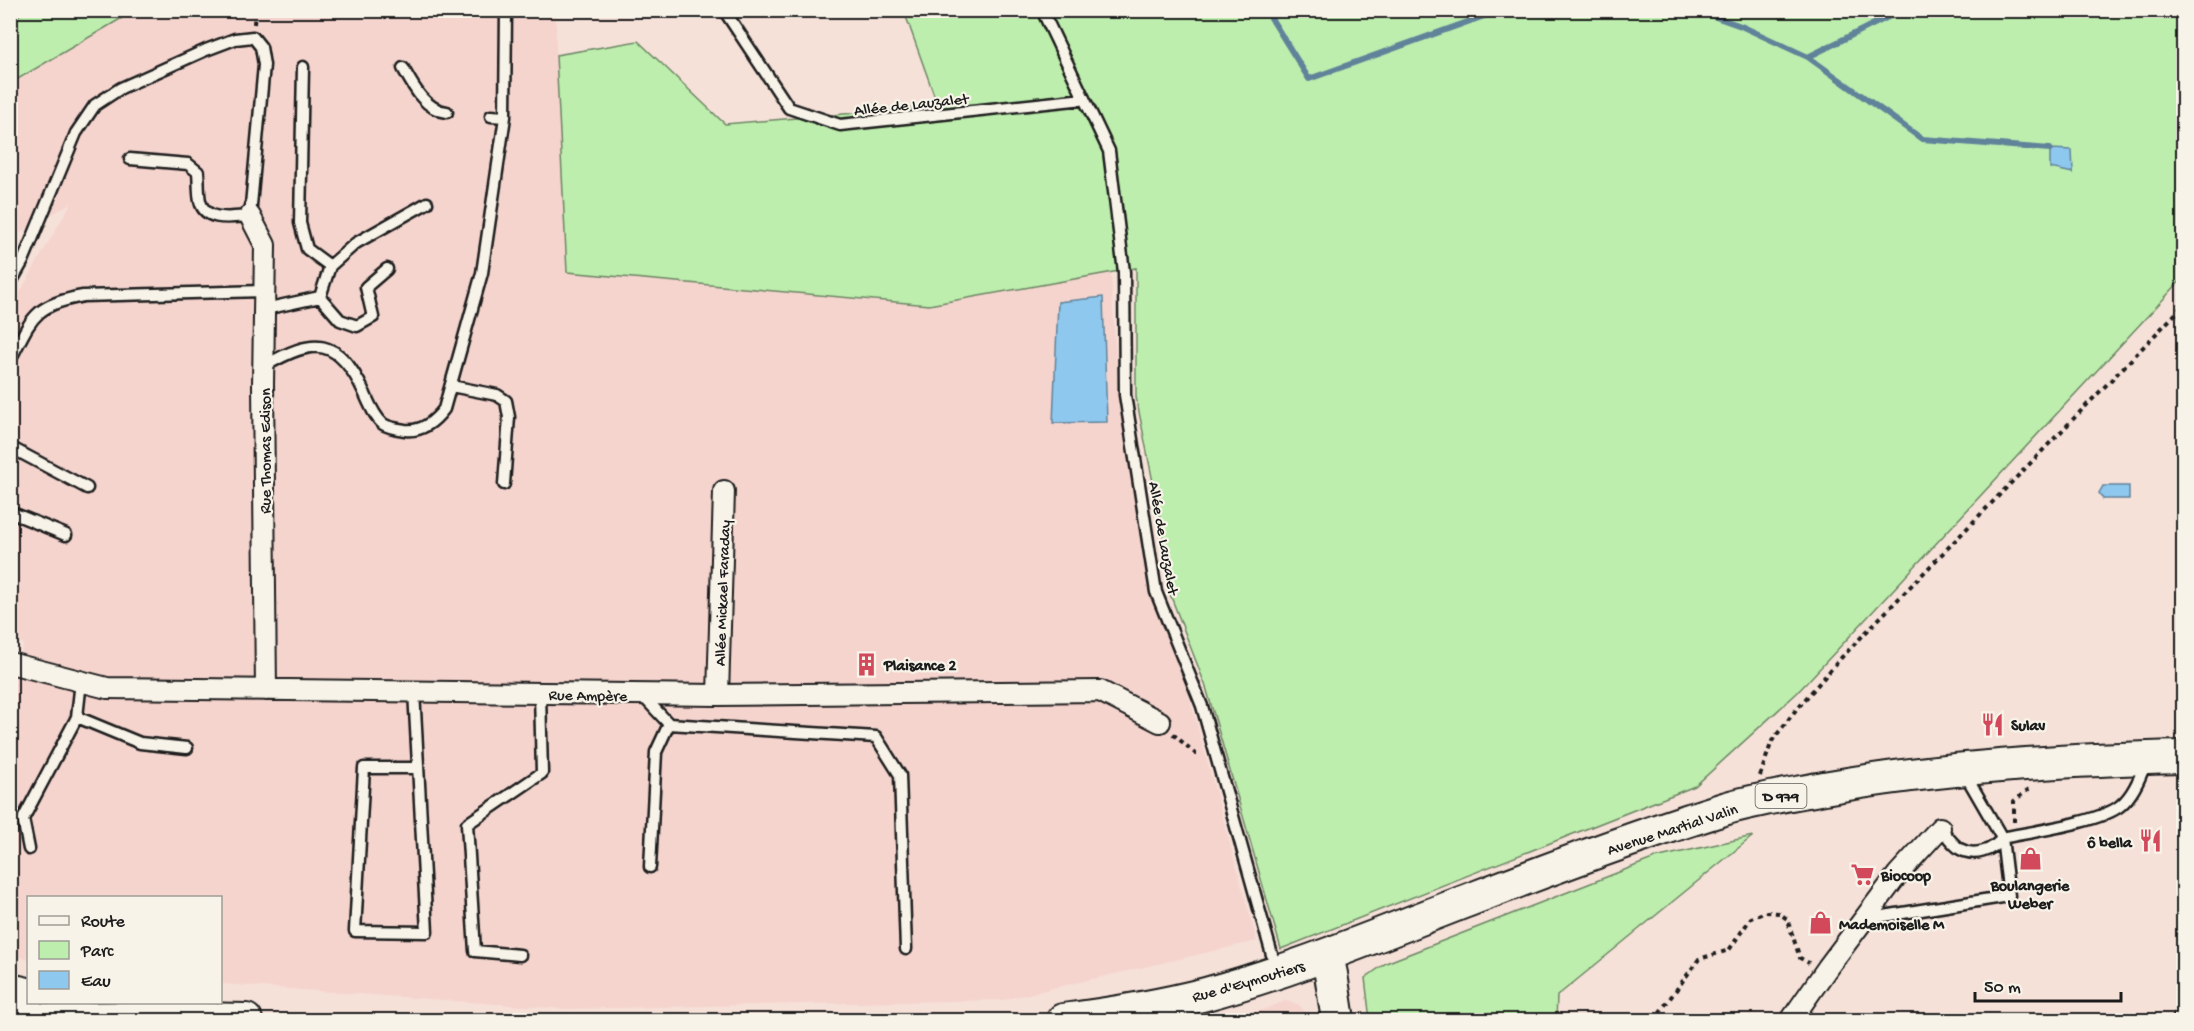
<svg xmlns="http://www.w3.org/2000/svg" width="2194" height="1031" font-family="'Gochi Hand',sans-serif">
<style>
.built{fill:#f5d4ce}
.green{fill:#bdeead;stroke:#6c8564;stroke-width:1.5}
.water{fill:#8fc8ee;stroke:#61839a;stroke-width:1.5}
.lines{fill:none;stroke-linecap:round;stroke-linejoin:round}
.stream{stroke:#61839a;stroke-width:6}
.service-casing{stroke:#1c1c1c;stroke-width:15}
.minor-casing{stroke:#1c1c1c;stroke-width:24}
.primary-casing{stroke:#1c1c1c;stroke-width:36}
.path{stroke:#1c1c1c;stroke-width:4;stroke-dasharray:4.5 4.5;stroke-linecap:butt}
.service{stroke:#f7f3e8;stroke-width:10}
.minor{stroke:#f7f3e8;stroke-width:20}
.primary{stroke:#f7f3e8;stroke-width:32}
.labels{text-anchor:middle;stroke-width:4.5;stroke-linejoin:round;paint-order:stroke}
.shield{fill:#f7f3e8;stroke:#5e5c59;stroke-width:1.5}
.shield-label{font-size:15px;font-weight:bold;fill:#1c1c1c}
.street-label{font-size:16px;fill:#1c1c1c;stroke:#f7f3e8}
.poi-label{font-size:16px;font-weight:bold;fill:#1c1c1c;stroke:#f7f3e8;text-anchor:start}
</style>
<rect width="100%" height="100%" fill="#f6e1d9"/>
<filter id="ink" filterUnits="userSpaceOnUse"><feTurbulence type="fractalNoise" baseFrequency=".0167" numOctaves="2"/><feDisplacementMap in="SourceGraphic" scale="12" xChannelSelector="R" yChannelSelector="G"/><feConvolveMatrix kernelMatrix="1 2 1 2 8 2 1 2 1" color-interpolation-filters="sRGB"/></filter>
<g filter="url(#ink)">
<path class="built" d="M134 11H556V55L568 272 1110 261 1119 405 1153 600 1182 670 1257 941 1003 1000 564 1009 221 984 220 898H28V960L11 953 10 678 24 644 10 638 11 308 71 203 11 238 10 83Z
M1285 1001 1298 1004 1306 1013 1307 1020H1237Z"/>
<path class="green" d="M11 10H134V11L11 83Z
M904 11H2183L2184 176 2180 180 2184 199 2183 278 1797 693 1695 786 1281 949 1206 687 1170 594 1160 517 1136 397V268L929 305 567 272 556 55 638 41 725 124 938 106Z
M1753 836 1557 996 1556 1020H1370L1365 978 1386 963 1655 858Z"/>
<path class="water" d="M2050 149 2072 150 2073 173 2050 168Z
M1103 297 1107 422 1053 423 1058 302Z
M2103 486H2129V499H2103L2099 493Z"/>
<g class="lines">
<path class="stream" d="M1266 10 1309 79 1501 10
M1696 10 1741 26 1808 57 1902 10
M1808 57 1922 139 2050 149"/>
<defs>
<path id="service" d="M724 10 789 108 840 125 1084 99
M1042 10 1109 151 1124 272 1125 395 1156 592 1202 706 1276 969
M303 67 300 223 307 249 330 266 320 297
M403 68C413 86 425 110 447 112
M491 116 505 117
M330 266 356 243 427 203
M10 284 23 261 76 133 95 105 121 88 206 50 235 39 253 37 261 47 264 65 250 216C233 217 205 223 200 201 198 191 199 181 198 172L188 164 130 159
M265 309 320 297 340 320 357 326 373 317 366 287 387 269
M10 360C32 318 33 305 83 296L265 291
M265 366C314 337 338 337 364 392 369 403 374 416 383 424 389 428 398 429 405 430 422 432 435 421 444 409L482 273 505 117 506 10
M451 386 497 395 506 401 509 417 504 484
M10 447 87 488
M10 512 66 535
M414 691 427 932 355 931 364 768H418
M641 694 669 724
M77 717 81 681
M1940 828C1946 834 1952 844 1960 849 1974 857 1993 851 2002 838 2030 832 2102 822 2121 805 2134 794 2141 776 2146 761
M29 849 23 819 77 717 140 743 187 748
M650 867 656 752 669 724 876 737 900 775 906 949
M1865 919 2009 896 2002 838 1965 774
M520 955 475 951 467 824 542 773 540 693"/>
<path id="minor" d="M250 216 265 245 263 385 266 690
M10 663 107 688 718 695 1100 691 1160 722
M718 695 724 491
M1791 1020 1828 967 1898 874 1940 828
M2183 1020H2184"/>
<path id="primary" d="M1327 956 1331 974 1338 1020
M10 990 28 994
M10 1020 139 1018 246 1020
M1063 1020C1111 1014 1159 1006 1206 994 1298 969 1385 932 1474 898 1557 866 1642 834 1727 808 1759 799 1792 794 1824 788 1942 767 2063 760 2184 757"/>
</defs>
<use href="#service" class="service-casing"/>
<use href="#minor" class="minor-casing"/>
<use href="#primary" class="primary-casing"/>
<path class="path" d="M10 24 21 10
M254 24 255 10
M1173 734 1196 754H1200
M1760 776 1772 741 1795 711 1841 658 2184 305
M2014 822V801L2029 789
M1654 1020 1699 959 1729 950 1751 918 1766 912 1779 913 1787 919 1800 958 1809 963"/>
<use href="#service" class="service"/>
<use href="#minor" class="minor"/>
<use href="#primary" class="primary"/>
</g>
</g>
<defs>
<symbol id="building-bare" viewBox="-9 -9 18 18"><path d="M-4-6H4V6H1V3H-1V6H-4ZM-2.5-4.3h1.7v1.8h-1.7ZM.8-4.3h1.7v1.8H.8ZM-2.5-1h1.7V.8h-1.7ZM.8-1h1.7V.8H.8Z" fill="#d1495b" stroke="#f7f3e8" stroke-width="2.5" paint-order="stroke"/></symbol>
<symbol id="restaurant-bare" viewBox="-9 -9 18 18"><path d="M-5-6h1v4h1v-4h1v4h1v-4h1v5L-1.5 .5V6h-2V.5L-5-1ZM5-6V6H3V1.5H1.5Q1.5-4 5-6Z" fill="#d1495b" stroke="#f7f3e8" stroke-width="2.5" paint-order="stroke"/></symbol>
<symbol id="shop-bare" viewBox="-9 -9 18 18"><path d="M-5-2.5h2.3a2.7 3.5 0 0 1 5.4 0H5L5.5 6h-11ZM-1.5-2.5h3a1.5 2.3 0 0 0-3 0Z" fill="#d1495b" stroke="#f7f3e8" stroke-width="2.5" paint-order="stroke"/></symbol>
<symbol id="supermarket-bare" viewBox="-9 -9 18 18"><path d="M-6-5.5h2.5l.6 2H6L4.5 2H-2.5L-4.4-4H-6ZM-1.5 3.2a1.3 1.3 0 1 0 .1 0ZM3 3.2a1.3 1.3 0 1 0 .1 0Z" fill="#d1495b" stroke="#f7f3e8" stroke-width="2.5" paint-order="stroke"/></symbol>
</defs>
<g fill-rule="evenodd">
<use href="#building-bare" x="850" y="648" width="33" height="33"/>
<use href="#restaurant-bare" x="1976" y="708" width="33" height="33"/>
<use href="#restaurant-bare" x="2134" y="824" width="33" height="33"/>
<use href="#shop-bare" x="2014" y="842" width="33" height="33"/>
<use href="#supermarket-bare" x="1846" y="858" width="33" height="33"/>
<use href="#shop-bare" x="1804" y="906" width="33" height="33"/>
</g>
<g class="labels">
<rect class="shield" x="1755.5" y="784" width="51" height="24" rx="4.5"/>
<g class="shield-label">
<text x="1781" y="801">D 979</text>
</g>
<g class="street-label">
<text transform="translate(911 103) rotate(-6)" y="6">Allée de Lauzalet</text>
<text transform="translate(264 451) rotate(-90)" y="6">Rue Thomas Edison</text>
<text transform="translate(1165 538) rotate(80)" y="6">Allée de Lauzalet</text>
<text transform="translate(721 593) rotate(-88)" y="6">Allée Mickael Faraday</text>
<text transform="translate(588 694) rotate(1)" y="6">Rue Ampère</text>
<text transform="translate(1672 828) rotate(-18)" y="6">Avenue Martial Valin</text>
<text transform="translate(1248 980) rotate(-16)" y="6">Rue d'Eymoutiers</text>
</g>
<g class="poi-label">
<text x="884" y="670">Plaisance 2</text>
<text x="2011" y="730">Sulav</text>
<text x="2132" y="847" text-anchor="end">ô bella</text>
<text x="1881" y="880">Biocoop</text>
<text x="2030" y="890" text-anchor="middle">Boulangerie<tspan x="2030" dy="18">Weber</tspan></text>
<text x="1839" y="929">Mademoiselle M</text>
</g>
</g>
<rect width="2194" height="1031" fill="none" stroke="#f7f3e8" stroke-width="36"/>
<rect x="18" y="18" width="2158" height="995" fill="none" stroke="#1c1c1c" stroke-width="2" filter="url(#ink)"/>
<rect x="27" y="896" width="195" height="108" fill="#f7f3e8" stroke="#9f9d96" stroke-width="1.5"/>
<rect x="39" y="916" width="30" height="9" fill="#f7f3e8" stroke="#9f9d96" stroke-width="1.5"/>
<text x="81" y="926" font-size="18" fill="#1c1c1c">Route</text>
<rect x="39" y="941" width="30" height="18" fill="#bdeead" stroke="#9f9d96" stroke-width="1.5"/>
<text x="81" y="956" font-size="18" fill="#1c1c1c">Parc</text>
<rect x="39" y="971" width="30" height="18" fill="#8fc8ee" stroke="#9f9d96" stroke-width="1.5"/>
<text x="81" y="986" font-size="18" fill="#1c1c1c">Eau</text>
<path d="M1975 992v9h146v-9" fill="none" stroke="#1c1c1c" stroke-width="3"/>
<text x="1984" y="992" font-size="18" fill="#1c1c1c" stroke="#f7f3e8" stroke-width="4.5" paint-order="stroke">50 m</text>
</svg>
